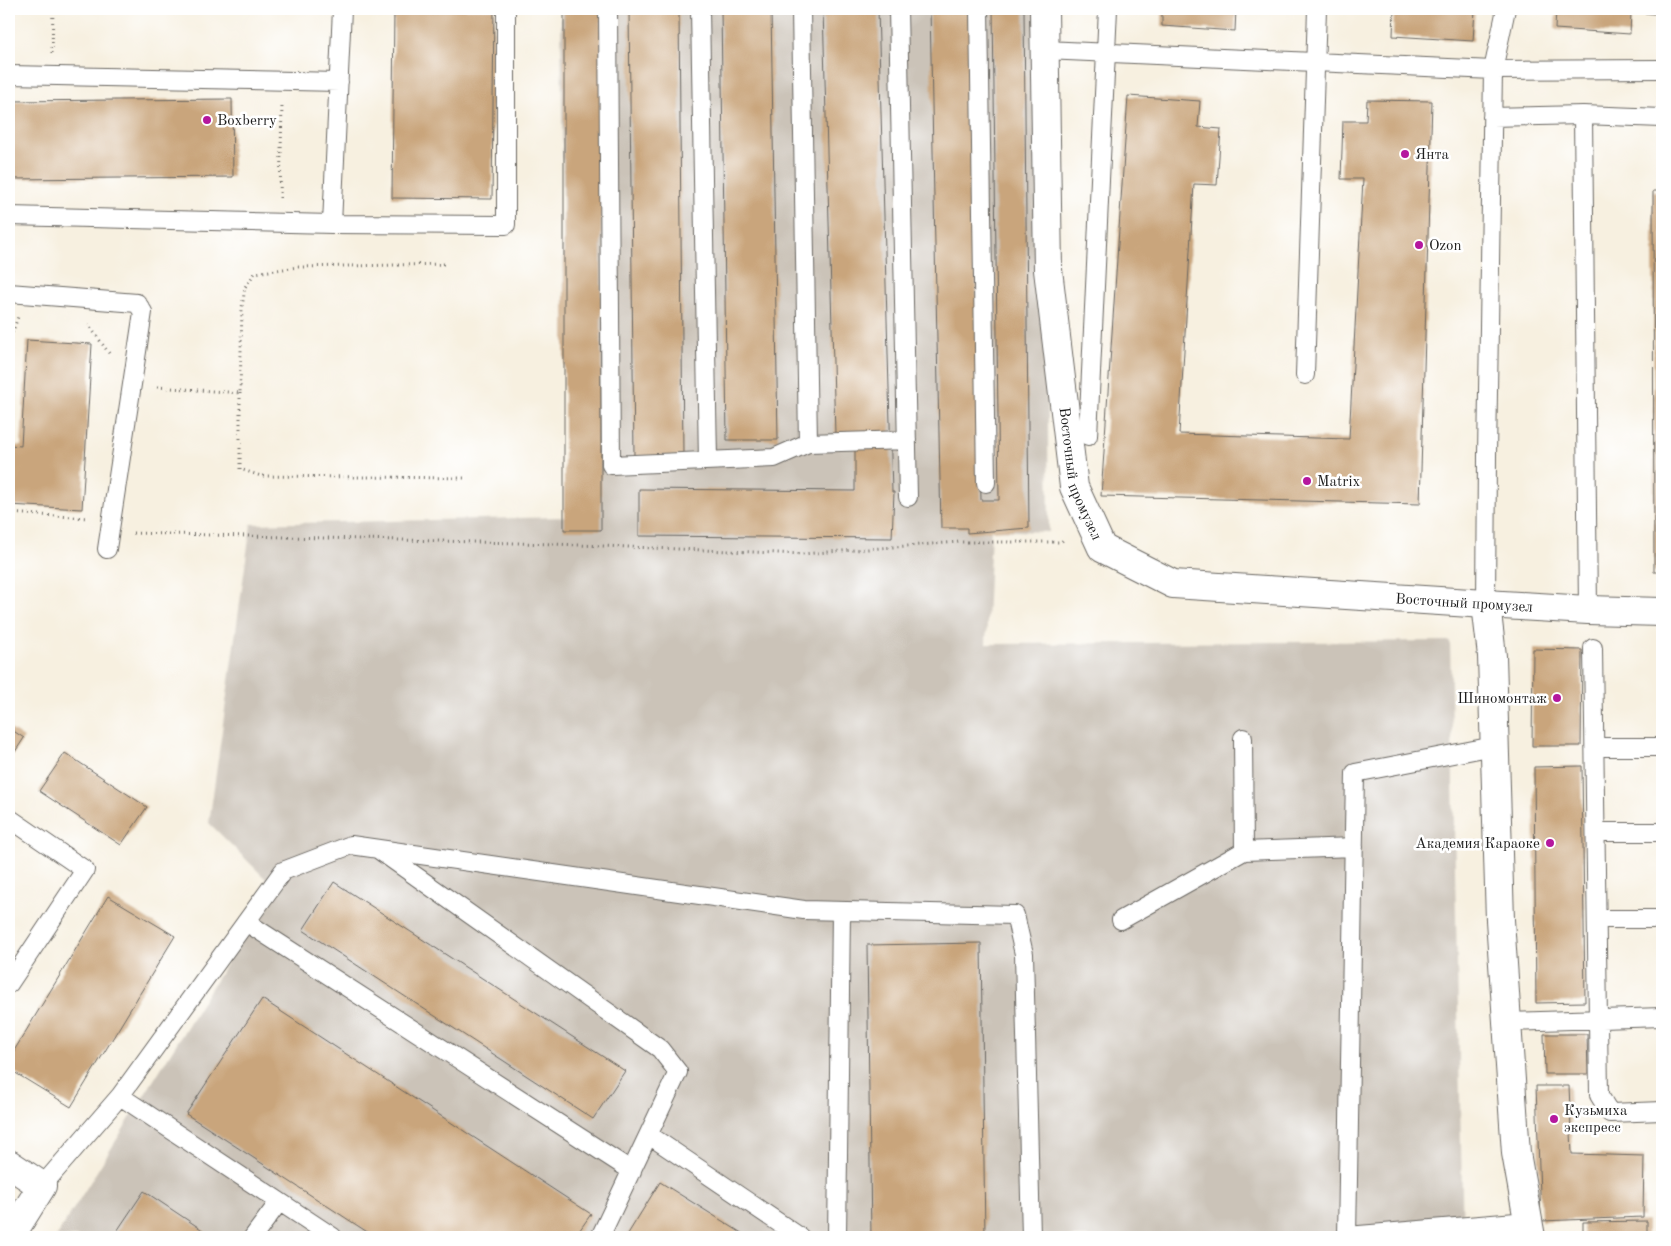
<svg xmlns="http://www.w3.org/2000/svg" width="1671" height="1246" font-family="'Old Standard TT',serif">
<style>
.industrial{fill:#cbc3b8}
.building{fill:#c9a57b}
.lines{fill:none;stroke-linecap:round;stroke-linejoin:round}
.service-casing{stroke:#696661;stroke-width:20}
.minor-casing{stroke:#696661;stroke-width:30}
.path{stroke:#696661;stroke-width:3;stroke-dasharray:1 4;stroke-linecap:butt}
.service{stroke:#fff;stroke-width:18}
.minor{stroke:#fff;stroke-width:28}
.poi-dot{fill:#b5179e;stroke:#fff;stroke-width:2}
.labels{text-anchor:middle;stroke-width:5;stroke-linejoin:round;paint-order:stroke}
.poi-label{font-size:15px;fill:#1c1c1c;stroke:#fff;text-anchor:start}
.street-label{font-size:15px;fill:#1c1c1c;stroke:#fff}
</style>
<rect width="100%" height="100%" fill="#fff"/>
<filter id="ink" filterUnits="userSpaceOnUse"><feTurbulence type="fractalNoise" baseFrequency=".02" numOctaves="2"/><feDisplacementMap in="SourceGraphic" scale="10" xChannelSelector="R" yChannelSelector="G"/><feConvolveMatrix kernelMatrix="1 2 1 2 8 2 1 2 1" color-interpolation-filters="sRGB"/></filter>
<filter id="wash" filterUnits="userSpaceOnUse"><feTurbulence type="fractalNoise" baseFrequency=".0096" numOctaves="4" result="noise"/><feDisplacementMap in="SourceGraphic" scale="20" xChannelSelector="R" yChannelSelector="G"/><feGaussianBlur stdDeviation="1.12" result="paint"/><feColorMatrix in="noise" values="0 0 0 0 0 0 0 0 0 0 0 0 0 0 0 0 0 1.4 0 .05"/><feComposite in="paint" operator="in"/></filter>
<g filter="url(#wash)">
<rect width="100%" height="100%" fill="#f7f0e0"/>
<path class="industrial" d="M561 9H1044L1049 532 991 530 986 644 1450 641 1463 1237H56L274 887 209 823 251 524 566 517Z"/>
<g id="blocks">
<path class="building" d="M394 9H494L492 199 392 198Z
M564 9H601V530H564Z
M629 9H679L683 456H634Z
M721 9H771L778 440H727Z
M823 9H878L892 492H894L892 538 639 536V489L855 491V434H835Z
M930 9H970L981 500H999L993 9H1024L1029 528 967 533V528H941Z
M1162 9H1236L1235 31 1162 26Z
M1394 9H1475L1473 41 1393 36Z
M1556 9H1654V14L1631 12 1630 34 1555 29Z
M1128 96 1200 101 1198 127 1221 129 1217 185 1194 184 1179 434 1349 439 1363 179H1341L1343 121H1366L1367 100 1432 101 1420 504 1101 496Z
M232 99 233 177 9 179V101Z
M1653 191H1662V572H1654Z
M27 340 92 344 82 509 9 505V445L21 446Z
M1533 649 1582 650 1581 746H1532Z
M9 728 24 738 9 761Z
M65 753 147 807 121 845 39 791Z
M1582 766 1585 1002 1536 1003 1534 767Z
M334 882 625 1071 593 1119 303 930Z
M108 896 175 936 71 1107 9 1069V1059Z
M981 943 985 1237H871L867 945Z
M262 999 591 1214 575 1237H375L186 1114Z
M1544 1034H1587L1588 1074H1545Z
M1536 1086H1569L1572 1154 1644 1156 1643 1217 1541 1221Z
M660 1182 748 1237H626Z
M144 1191 213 1237H113Z
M1647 1221V1237H1583V1222Z"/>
</g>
</g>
<g filter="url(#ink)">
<use href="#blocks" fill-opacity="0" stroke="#696661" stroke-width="1"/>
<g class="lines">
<defs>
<path id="service" d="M608 9 611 465 774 458 808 443 907 440
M700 9 708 461
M801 9 808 443
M898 9 908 497
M979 9 986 483
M1045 50 1493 70 1662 69
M9 75 339 82
M1583 115 1588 610
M1492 117 1583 115 1662 118
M9 216 332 224 506 225V9
M332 224 342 9
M9 293 137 303 143 312 107 549
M1305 375 1317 9
M1088 436 1108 9
M1486 604 1487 456 1493 70 1506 9
M1593 648 1599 1095 1610 1113 1662 1111
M1243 738 1244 851 1354 847
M1595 747H1662
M9 818 85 870 9 984
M1596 832H1662
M379 850 660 1049 678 1072 600 1237
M1597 919H1662
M1121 920 1244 851
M246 922 632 1171
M1507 1022 1662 1017
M120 1096 283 871 351 845 804 910 1015 915 1024 954 1031 1237
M649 1135 800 1237
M42 1186 120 1096 333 1237
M1347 1236 1528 1221
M253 1237 279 1202
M837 1237 841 911
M1347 1237 1355 773 1494 746"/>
<g id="minor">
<path id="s1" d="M1044 9 1048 270 1074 487 1102 548 1173 584 1486 604 1588 610 1662 612"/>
<path d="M1486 604 1492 656 1500 920 1516 1153 1531 1237"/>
<path d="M9 1164 42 1186 10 1237"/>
</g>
</defs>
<use href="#service" class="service-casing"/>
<use href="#minor" class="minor-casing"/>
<path class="path" d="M52 53 53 9
M280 198 282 105
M88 324 111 356
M9 342 18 317
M157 387 240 393 242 308 245 287 255 273 298 267 446 264
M240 393V469L261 476 465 478
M9 513 88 518
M133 533 554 544 802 554 959 542H1061L1065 538"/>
<use href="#service" class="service"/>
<use href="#minor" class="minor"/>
</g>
</g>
<g class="poi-dot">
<circle cx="207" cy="120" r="5"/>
<circle cx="1405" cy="154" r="5"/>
<circle cx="1419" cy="245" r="5"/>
<circle cx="1307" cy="481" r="5"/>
<circle cx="1557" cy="698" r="5"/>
<circle cx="1550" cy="843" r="5"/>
<circle cx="1554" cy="1119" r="5"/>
</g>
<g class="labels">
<g class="poi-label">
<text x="217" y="125">Boxberry</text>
<text x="1415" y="159">Янта</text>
<text x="1429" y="250">Ozon</text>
<text x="1317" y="486">Matrix</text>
<text x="1547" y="703" text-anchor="end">Шиномонтаж</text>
<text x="1540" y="848" text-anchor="end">Академия Караоке</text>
<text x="1564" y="1115">Кузьмиха<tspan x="1564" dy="17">экспресс</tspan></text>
</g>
<g class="street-label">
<text dy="5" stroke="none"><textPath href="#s1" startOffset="468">Восточный промузел</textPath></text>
<text dy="5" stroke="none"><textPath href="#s1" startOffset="918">Восточный промузел</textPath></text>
</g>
</g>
<rect width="1671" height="1246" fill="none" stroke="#fff" stroke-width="30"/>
</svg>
